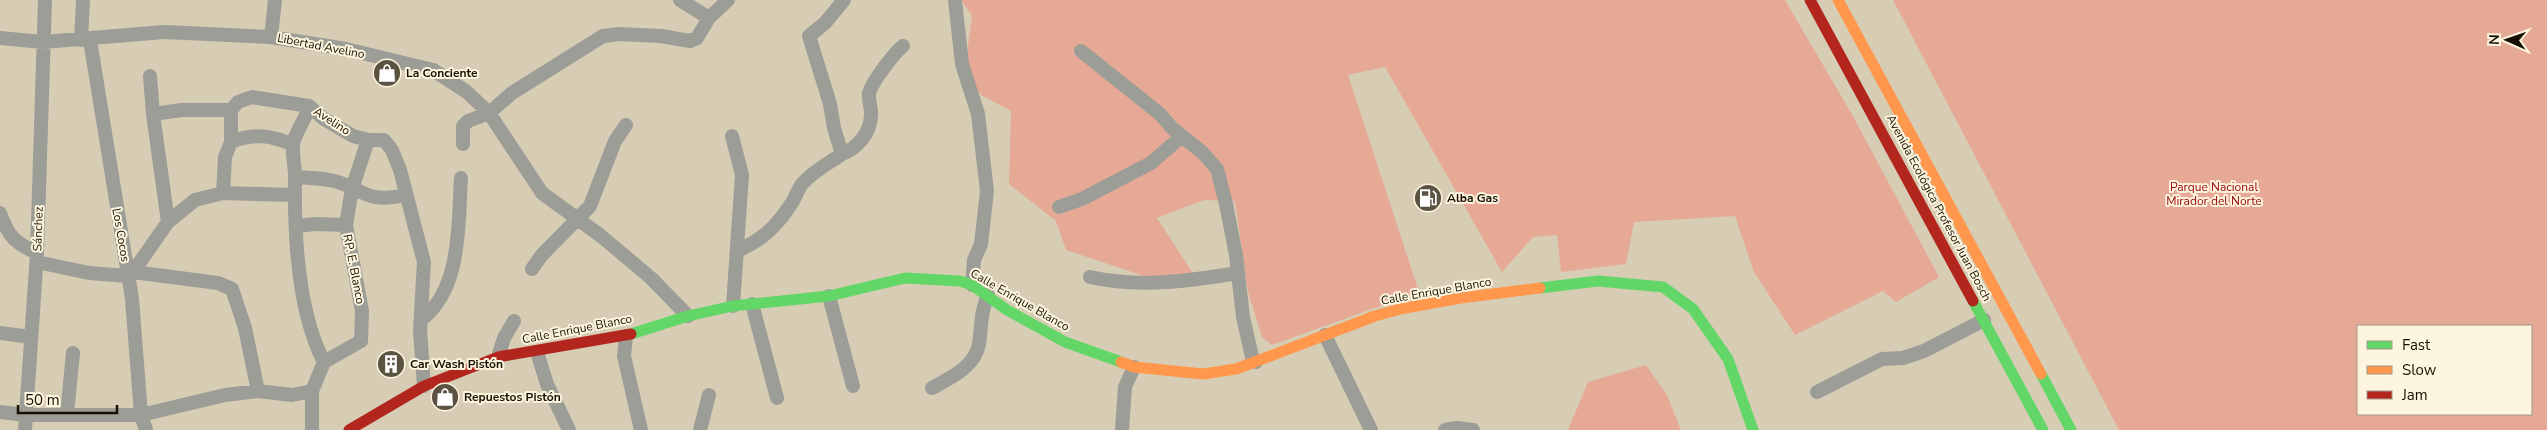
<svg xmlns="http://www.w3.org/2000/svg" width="2547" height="430" font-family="'Nunito Sans',sans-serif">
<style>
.green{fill:#e6a996;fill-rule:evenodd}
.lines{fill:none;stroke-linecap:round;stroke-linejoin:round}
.street{stroke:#9b9d96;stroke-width:14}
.fast{stroke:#63d668;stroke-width:11}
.slow{stroke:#ff974d;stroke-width:11}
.jam{stroke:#b3261e;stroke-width:11}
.labels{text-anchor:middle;stroke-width:4;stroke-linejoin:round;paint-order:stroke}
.street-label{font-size:12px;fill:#181103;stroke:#fef5df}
.poi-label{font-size:12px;font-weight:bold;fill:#181103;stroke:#fef5df;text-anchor:start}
.park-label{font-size:12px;fill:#990306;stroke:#fef5df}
</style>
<rect width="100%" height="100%" fill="#d7cdb5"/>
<path class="green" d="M961 0H1785L1854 118 1939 277 1896 302 1883 291 1795 335 1754 272 1735 216 1634 222 1626 264 1561 272 1557 235 1533 237 1502 272 1385 67 1348 75 1419 292 1272 345 1262 337 1248 292 1235 201 1204 200 1157 218 1198 281 1162 282 1066 250 1056 221 1009 184 1011 111 981 95 964 76 972 16Z
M1893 0H2547V430H2119ZM2358 326H2531V414H2358Z
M1646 365 1667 395 1681 430H1568L1588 382Z"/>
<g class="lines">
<path class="street" d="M680 0 709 18
M955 0 962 64 978 114 987 191 981 244 974 260 972 285
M271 37 275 0
M0 38 43 42 164 32 271 37 346 49 433 70 467 92 489 113 542 193 601 236 651 278 688 316
M81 40 83 0
M90 40 132 299 141 415 146 430
M1081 51 1160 114 1172 128 1203 153 1217 169 1226 204 1236 255 1243 317 1252 357 1256 362
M150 76 153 114
M309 106C306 120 295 131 293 145 292 154 295 166 295 175 294 233 297 311 324 362
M732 136 742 175 733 306
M231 142C253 133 272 135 293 145
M463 144V126L468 121 489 113 512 93 603 36 619 34 661 36 690 41 697 38 709 18 728 0
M842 154C857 148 870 134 871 116 872 108 868 101 869 93 872 82 894 53 903 46
M295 177C308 178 325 178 338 182 369 193 369 203 405 195
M223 193 225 157 231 142V110L238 102 252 97 309 106 324 119 353 136 368 140H384L392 150 400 170 424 262 420 330 424 386
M1059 207 1082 199 1151 163 1182 136
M0 213C8 236 15 243 37 253
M168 222 153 114 182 110H231
M297 226 315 224 346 225
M737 251C763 240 778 225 793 201 796 196 798 189 802 184 813 171 828 164 842 154L834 128 830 104 809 36 825 23 844 0
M37 262 89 273 128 276 133 272 168 222 195 200 223 193 294 195
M532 269 541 256 590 206 615 141 626 125
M133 272 218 283 232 289 245 328 258 391
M1090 277C1138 288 1190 281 1238 273
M829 296 853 386
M752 304 777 398
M421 320C462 289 458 224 461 178
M0 333 31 337
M1325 335 1371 430
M626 336 624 356 641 430
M537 352 547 384 569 430
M498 357 504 338 514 321
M932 388C950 378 975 367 979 344 982 325 980 314 988 295
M312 391V430
M1817 392 1882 359 1903 358 1924 351 1984 320
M0 412 26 415H141L225 395 258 391 292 395 312 391 324 362 361 341 362 311 346 225 352 189 368 140
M67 414 73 353
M25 430 37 253 45 0
M700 430 709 395
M1122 430 1125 387 1134 367
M1445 430 1457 428 1473 430"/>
<path class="fast" d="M1540 288 1598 281 1663 287 1693 309 1728 359 1753 430
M1973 301 2043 430
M631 334 688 316 733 306 829 296 905 278 960 281 972 285 1007 310 1065 342 1121 362
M2041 374 2071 430"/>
<path class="slow" d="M1838 0 2041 374
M1121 362 1134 367 1203 374 1236 369 1375 316 1400 309 1461 298 1540 288"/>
<path class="jam" d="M1810 0 1973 301
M349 430 424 386 498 357 631 334"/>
</g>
<defs>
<symbol id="shop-disc" viewBox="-11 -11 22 22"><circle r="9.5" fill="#5b5341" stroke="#fef5df"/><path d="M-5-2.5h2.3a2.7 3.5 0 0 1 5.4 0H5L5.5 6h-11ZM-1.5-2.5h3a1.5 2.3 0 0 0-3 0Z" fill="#fff"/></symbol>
<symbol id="fuel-disc" viewBox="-11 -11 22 22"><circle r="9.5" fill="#5b5341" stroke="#fef5df"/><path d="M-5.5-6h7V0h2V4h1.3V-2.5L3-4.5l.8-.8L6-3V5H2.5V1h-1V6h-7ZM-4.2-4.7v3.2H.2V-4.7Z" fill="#fff"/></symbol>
<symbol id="building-disc" viewBox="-11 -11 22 22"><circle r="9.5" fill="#5b5341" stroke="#fef5df"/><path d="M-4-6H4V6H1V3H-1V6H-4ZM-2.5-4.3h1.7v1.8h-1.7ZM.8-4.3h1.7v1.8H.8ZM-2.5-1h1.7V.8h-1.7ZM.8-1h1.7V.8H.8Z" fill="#fff"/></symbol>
</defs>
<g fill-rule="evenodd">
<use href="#shop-disc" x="371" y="57" width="32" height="32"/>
<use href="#fuel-disc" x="1412" y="182" width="32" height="32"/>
<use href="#building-disc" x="375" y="348" width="32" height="32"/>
<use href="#shop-disc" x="429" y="381" width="32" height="32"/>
</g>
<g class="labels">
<g class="street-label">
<text transform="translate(321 46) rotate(11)" y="4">Libertad Avelino</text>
<text transform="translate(332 121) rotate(33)" y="4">Avelino</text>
<text transform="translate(1939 208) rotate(62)" y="4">Avenida Ecológica Profesor Juan Bosch</text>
<text transform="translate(38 229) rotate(-88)" y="4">Sánchez</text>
<text transform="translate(121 235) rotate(80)" y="4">Los Cocos</text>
<text transform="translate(354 269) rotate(79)" y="4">RP. E. Blanco</text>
<text transform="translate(1436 291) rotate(-10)" y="4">Calle Enrique Blanco</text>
<text transform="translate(1020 300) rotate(30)" y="4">Calle Enrique Blanco</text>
<text transform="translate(577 329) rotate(-11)" y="4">Calle Enrique Blanco</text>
</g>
<g class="poi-label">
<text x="406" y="77">La Conciente</text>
<text x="1447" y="202">Alba Gas</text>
<text x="410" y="368">Car Wash Pistón</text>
<text x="464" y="401">Repuestos Pistón</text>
</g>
<g class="park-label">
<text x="2214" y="191">Parque Nacional<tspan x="2214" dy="14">Mirador del Norte</tspan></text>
</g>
</g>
<rect x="2357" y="325" width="175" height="90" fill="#fef5df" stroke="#a29a87"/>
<rect x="2367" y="341" width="25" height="8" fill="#63d668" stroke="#a29a87"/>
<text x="2402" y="350" font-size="15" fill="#181103">Fast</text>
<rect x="2367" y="366" width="25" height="8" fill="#ff974d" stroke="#a29a87"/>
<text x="2402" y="375" font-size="15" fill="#181103">Slow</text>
<rect x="2367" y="391" width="25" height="8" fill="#b3261e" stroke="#a29a87"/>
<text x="2402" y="400" font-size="15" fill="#181103">Jam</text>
<g transform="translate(2507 40) rotate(272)" stroke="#fef5df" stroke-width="4" paint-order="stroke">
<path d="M0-4L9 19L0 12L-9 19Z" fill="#181103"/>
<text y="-8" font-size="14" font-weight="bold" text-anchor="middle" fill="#181103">N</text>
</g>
<path d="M18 405v8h99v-8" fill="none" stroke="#181103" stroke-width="2.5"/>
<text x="25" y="405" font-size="15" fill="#181103" stroke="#fef5df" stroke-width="4" paint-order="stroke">50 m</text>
</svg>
